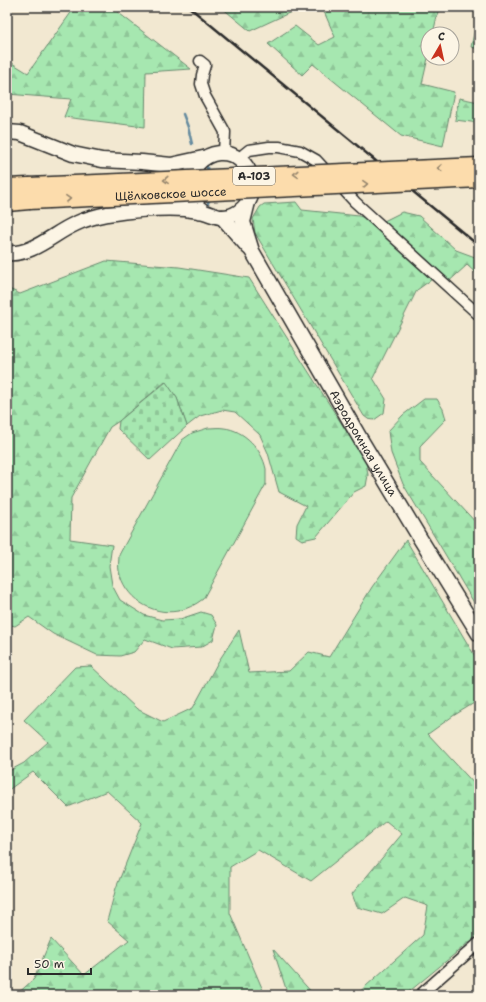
<svg xmlns="http://www.w3.org/2000/svg" width="486" height="1002" font-family="'Shantell Sans',sans-serif">
<style>
.grass{fill:#a6e7b0;stroke:#68896e}
.forest{fill:url(#forest-firs);stroke:#68896e}
.cemetery{fill:url(#cemetery-stones);stroke:#68896e}
.lines{fill:none;stroke-linecap:round;stroke-linejoin:round}
.stream{stroke:#658b9f;stroke-width:2.5}
.street-casing{stroke:#2b2b2b;stroke-width:13}
.secondary-casing{stroke:#2b2b2b;stroke-width:17}
.primary-casing{stroke:#2b2b2b;stroke-width:19}
.street{stroke:#fcf5e5;stroke-width:10}
.secondary{stroke:#fcf5e5;stroke-width:14}
.primary{stroke:#fcdcac;stroke-width:16}
.rail{stroke:#2b2b2b;stroke-width:2.5}
.primary-bridge-casing{stroke:#2b2b2b;stroke-width:19;stroke-linecap:butt}
.primary-bridge{stroke:#fcdcac;stroke-width:16}
.oneway{stroke:#94846c}
.labels{text-anchor:middle;stroke-width:4;stroke-linejoin:round;paint-order:stroke}
.shield{fill:#fcf5e5;stroke:#6a6863;stroke-width:1}
.shield-label{font-size:11px;font-weight:bold;fill:#2b2b2b}
.street-label{font-size:12px;fill:#2b2b2b;stroke:#fcf5e5}
</style>
<defs>
<pattern id="forest-firs" width="22" height="20" patternUnits="userSpaceOnUse"><rect width="22" height="20" fill="#a6e7b0"/><path d="M5 1l3.5 6h-7zM16 11l3.5 6h-7z" fill="#8fc698"/></pattern>
<pattern id="cemetery-stones" width="16" height="16" patternUnits="userSpaceOnUse"><rect width="16" height="16" fill="#a6e7b0"/><path d="M2 7V4a2 2 0 0 1 4 0v3zM10 15v-3a2 2 0 0 1 4 0v3z" fill="#8fc698"/></pattern>
</defs>
<rect width="100%" height="100%" fill="#f2e8d1"/>
<filter id="ink" filterUnits="userSpaceOnUse"><feTurbulence type="fractalNoise" baseFrequency=".025" numOctaves="2"/><feDisplacementMap in="SourceGraphic" scale="8" xChannelSelector="R" yChannelSelector="G"/><feConvolveMatrix kernelMatrix="1 2 1 2 8 2 1 2 1" color-interpolation-filters="sRGB"/></filter>
<g filter="url(#ink)">
<path class="grass" d="M208 428C213 428 219 427 224 428 244 430 262 449 266 469 266 474 266 479 266 484L203 599C195 605 187 609 178 611 151 616 124 597 119 571 118 566 119 560 119 555L182 440 192 433Z"/>
<path class="forest" d="M75 7H111L191 69 146 72 145 127 64 117 71 99 7 94V60L28 73Z
M221 7H302L250 31Z
M322 7H439L433 34H428V58L422 84 454 92 443 146 401 136 313 64 302 75 268 44 295 26 319 45 335 37Z
M479 11V49L471 47Z
M459 98 479 102V123L455 120Z
M296 202 302 210 359 216 380 223 402 212 419 216 456 250 475 257 479 261V276L467 265 445 285 435 277 417 290 373 378 386 399 384 413 374 420 368 419 364 416 255 233 253 219 260 207 264 204Z
M106 261 179 267 249 278 366 462 368 475 366 486 354 492 316 537 302 540 296 536 297 524 306 506 279 492 268 453 260 435 235 412 222 410 200 416 187 426 177 398 165 382 119 421 110 427 71 498 70 539 112 545 109 566 112 585 120 600 144 615 162 620 180 619 201 612 211 615 217 625 213 640 201 647 172 649 145 639 134 652 120 656 97 655 53 634 29 617 15 626 7 624V288L20 294Z
M424 399H437L443 409 446 419 420 446V462L479 526V611L424 519 403 484 391 453 388 431 403 415Z
M406 540 479 663V700L453 716 428 734 479 789V829L475 834 479 839V934L405 995H356L423 935 428 906 405 898 382 914 357 907 352 894 402 834 386 821 311 881 258 850 230 867V913L265 995H16L34 979 51 939 84 975 129 940 107 921 116 888 142 823 107 791 68 807 33 772 7 791V772L24 763 48 742 24 720 75 667 91 666 137 709 163 722 193 708 218 662 239 630 249 673 289 671 309 652 329 657 372 587Z
M273 949 314 995H288Z"/>
<path class="cemetery" d="M166 382 177 398 187 426 150 460 118 429 119 421Z"/>
<g class="lines">
<path class="stream" d="M183 114 188 127 192 144
M207 167 208 173
M206 207 209 201V197"/>
<defs>
<path id="street" d="M200 61 205 65 202 75 201 84 205 96 225 132 224 153
M240 159 244 154 249 150 269 147H279L300 151 316 160 355 202 479 315
M420 995 479 943"/>
<g id="secondary">
<path d="M7 132 20 133 73 154 102 160 142 162 171 165 203 158"/>
<path id="s1" d="M248 202 243 222 252 251 361 440 421 540 479 634"/>
<path d="M222 217 249 248"/>
<path d="M7 253C32 256 54 233 75 224 85 219 97 216 107 214 133 210 160 207 186 209 192 210 199 211 204 212 214 215 219 219 230 216 243 212 253 199 253 186 252 176 249 167 240 160 213 137 173 175 195 204 197 207 201 209 204 212"/>
</g>
<path id="primary" d="M7 187 29 186
M7 203 29 201"/>
</defs>
<use href="#street" class="street-casing"/>
<use href="#secondary" class="secondary-casing"/>
<use href="#primary" class="primary-casing"/>
<use href="#street" class="street"/>
<use href="#secondary" class="secondary"/>
<use href="#primary" class="primary"/>
<path class="rail" d="M189 7 388 171 479 246"/>
<defs>
<g id="primary-bridge">
<path d="M29 186 479 166"/>
<path id="s2" d="M29 201 479 179"/>
</g>
</defs>
<use href="#primary-bridge" class="primary-bridge-casing"/>
<use href="#primary-bridge" class="primary-bridge"/>
</g>
<defs><path id="oneway-chevron" d="M-2-3.5L2.5 0L-2 3.5" fill="none" stroke-width="1.6" stroke-linecap="round" stroke-linejoin="round"/></defs>
<g class="oneway">
<use href="#oneway-chevron" transform="translate(440 168) rotate(177)"/>
<use href="#oneway-chevron" transform="translate(296 174) rotate(177)"/>
<use href="#oneway-chevron" transform="translate(166 180) rotate(177)"/>
<use href="#oneway-chevron" transform="translate(365 184) rotate(-3)"/>
<use href="#oneway-chevron" transform="translate(68 199) rotate(-3)"/>
</g>
</g>
<g class="labels">
<rect class="shield" x="233" y="167" width="42" height="18" rx="3"/>
<g class="shield-label">
<text x="254" y="180">А-103</text>
</g>
<g class="street-label">
<text dy="4" stroke="none"><textPath href="#s2" startOffset="142">Щёлковское шоссе</textPath></text>
<text dy="4" stroke="none"><textPath href="#s1" startOffset="273">Аэродромная улица</textPath></text>
</g>
</g>
<rect width="486" height="1002" fill="none" stroke="#fcf5e5" stroke-width="24"/>
<rect x="12" y="12" width="462" height="978" fill="none" stroke="#2b2b2b" stroke-width="1.5" filter="url(#ink)"/>
<g transform="translate(440 46) rotate(9)"><circle r="19" fill="#fcf5e5" stroke="#a8a49b"/>
<path d="M0-3L7 15L0 10L-7 15Z" fill="#c8321e"/>
<text y="-6" font-size="11" font-weight="bold" text-anchor="middle" fill="#2b2b2b">С</text>
</g>
<path d="M28 968v6h63v-6" fill="none" stroke="#2b2b2b" stroke-width="2"/>
<text x="34" y="968" font-size="12" fill="#2b2b2b" stroke="#fcf5e5" stroke-width="3" paint-order="stroke">50 m</text>
</svg>
